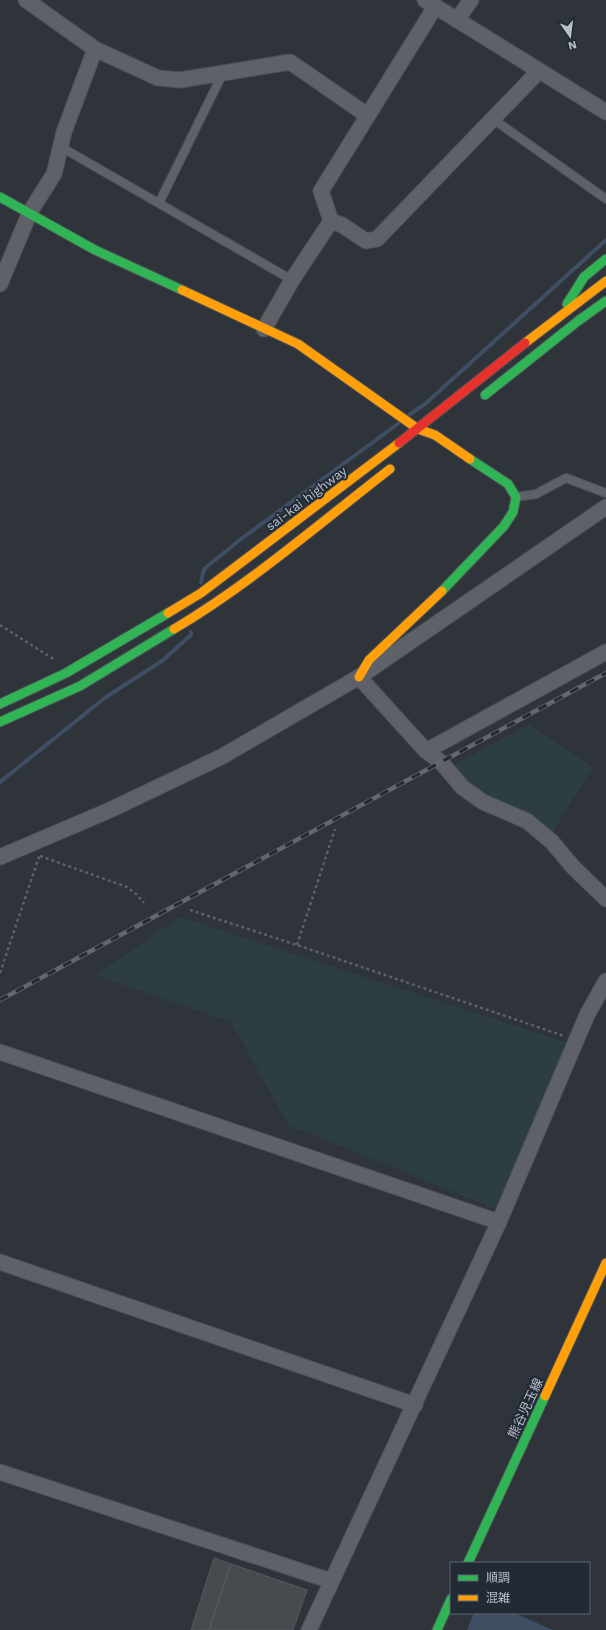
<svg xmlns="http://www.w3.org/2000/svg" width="606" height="1630" font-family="'Work Sans','Noto Sans JP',sans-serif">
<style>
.green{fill:#2c3e40}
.water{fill:#3e4e63}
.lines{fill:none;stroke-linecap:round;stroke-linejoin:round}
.stream{stroke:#3e4e63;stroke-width:4}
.building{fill:#464b50;stroke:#565b61}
.lane-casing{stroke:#4c5055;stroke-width:10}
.street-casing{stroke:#4c5055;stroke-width:17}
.fast-casing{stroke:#4c5055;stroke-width:11}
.slow-casing{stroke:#4c5055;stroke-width:11}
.jam-casing{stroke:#4c5055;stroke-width:11}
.path{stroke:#5c6165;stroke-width:2.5;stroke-dasharray:3 3;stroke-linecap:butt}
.lane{stroke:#5e6268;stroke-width:8}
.street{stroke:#5e6268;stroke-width:15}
.fast{stroke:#30b455;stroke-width:9}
.slow{stroke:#ff9f0a;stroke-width:9}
.jam{stroke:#e5322d;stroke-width:9}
.rail-casing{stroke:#63666c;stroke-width:4.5}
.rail{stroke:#212a35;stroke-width:3;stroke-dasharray:9;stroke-linecap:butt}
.labels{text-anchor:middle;stroke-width:4;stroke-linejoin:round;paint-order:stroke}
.street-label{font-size:13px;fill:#b9c0ca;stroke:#212a35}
</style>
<rect width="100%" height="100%" fill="#2e343a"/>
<path class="green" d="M529 724 593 767 551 835 464 785 452 766Z
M180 917 568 1043 498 1210 288 1125 231 1022 95 975Z"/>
<path class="water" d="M474 1613H514L553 1630H467Z"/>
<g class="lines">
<path class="stream" d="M409 415 425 404 606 240
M201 582 204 569 241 539 399 423
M0 782 106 697 162 661 191 635V632"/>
</g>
<path class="building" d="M214 1558 231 1564 209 1630H191Z
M231 1564 307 1590 293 1630H209Z"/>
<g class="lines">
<defs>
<path id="lane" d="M493 119 606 199
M61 147 292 280
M159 203 223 73
M516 497 536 494 566 478 606 493"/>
<path id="street" d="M26 0 95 49 158 78 180 80 290 62 367 115
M425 0 606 112
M457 20 471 0
M331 221 342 225 366 241 377 239 539 71
M0 284 30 212 54 174 64 132 95 49
M264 329 292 280 331 221 321 191 435 7
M359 677 426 751 441 762 462 787 483 802 527 821 552 842 573 867 606 899
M426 751 606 652
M0 857 110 810 221 757 359 677 606 507
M0 1052 499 1222
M0 1262 415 1405
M0 1472 331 1581
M309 1630 499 1222 587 1015 606 981"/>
<path id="fast" d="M0 197 95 250 182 290
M567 304 584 277 606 259
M485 395 578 321 606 301
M442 591 504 526 513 512 516 497 508 484 470 459
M0 704 66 673 168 613
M0 722 80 686 174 629
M468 1563 545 1396
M437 1630 451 1599"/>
<path id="slow" d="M182 290 298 344 418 429 435 435 470 459
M525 343 606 281
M168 613 201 593 399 443
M174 629C250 584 320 523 390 469
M359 677 369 660 442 591
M545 1396 606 1263"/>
<path id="jam" d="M399 443 525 343"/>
</defs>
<use href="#lane" class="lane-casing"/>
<use href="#street" class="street-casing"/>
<use href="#fast" class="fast-casing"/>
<use href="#slow" class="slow-casing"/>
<use href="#jam" class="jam-casing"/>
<path class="path" d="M0 625 55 660
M40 856 127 887 136 894 144 903
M190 910 297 945 564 1036
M297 945 335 829
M0 973 40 854"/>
<use href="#lane" class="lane"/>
<use href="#street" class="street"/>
<use href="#fast" class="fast"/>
<use href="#slow" class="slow"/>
<use href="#jam" class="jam"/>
<defs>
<path id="rail" d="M0 1000 606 673"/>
</defs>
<use href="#rail" class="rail-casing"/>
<use href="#rail" class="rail"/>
</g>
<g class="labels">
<g class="street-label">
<text transform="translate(306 498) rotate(-37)" y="5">sai-kai highway</text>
<text transform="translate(525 1408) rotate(-65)" y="5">熊谷児玉線</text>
</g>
</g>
<rect x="450" y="1562" width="140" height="52" fill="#212a35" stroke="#5e6671"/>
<rect x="458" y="1575" width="20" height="6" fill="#30b455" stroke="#5e6671"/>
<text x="486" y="1582" font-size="12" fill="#b9c0ca">順調</text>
<rect x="458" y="1595" width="20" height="6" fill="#ff9f0a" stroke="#5e6671"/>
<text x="486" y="1602" font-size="12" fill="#b9c0ca">混雑</text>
<g transform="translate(570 36) rotate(166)" stroke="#212a35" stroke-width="3" paint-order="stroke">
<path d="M0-3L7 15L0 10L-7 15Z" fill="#b9c0ca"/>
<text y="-6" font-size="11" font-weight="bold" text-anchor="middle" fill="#b9c0ca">N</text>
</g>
</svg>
